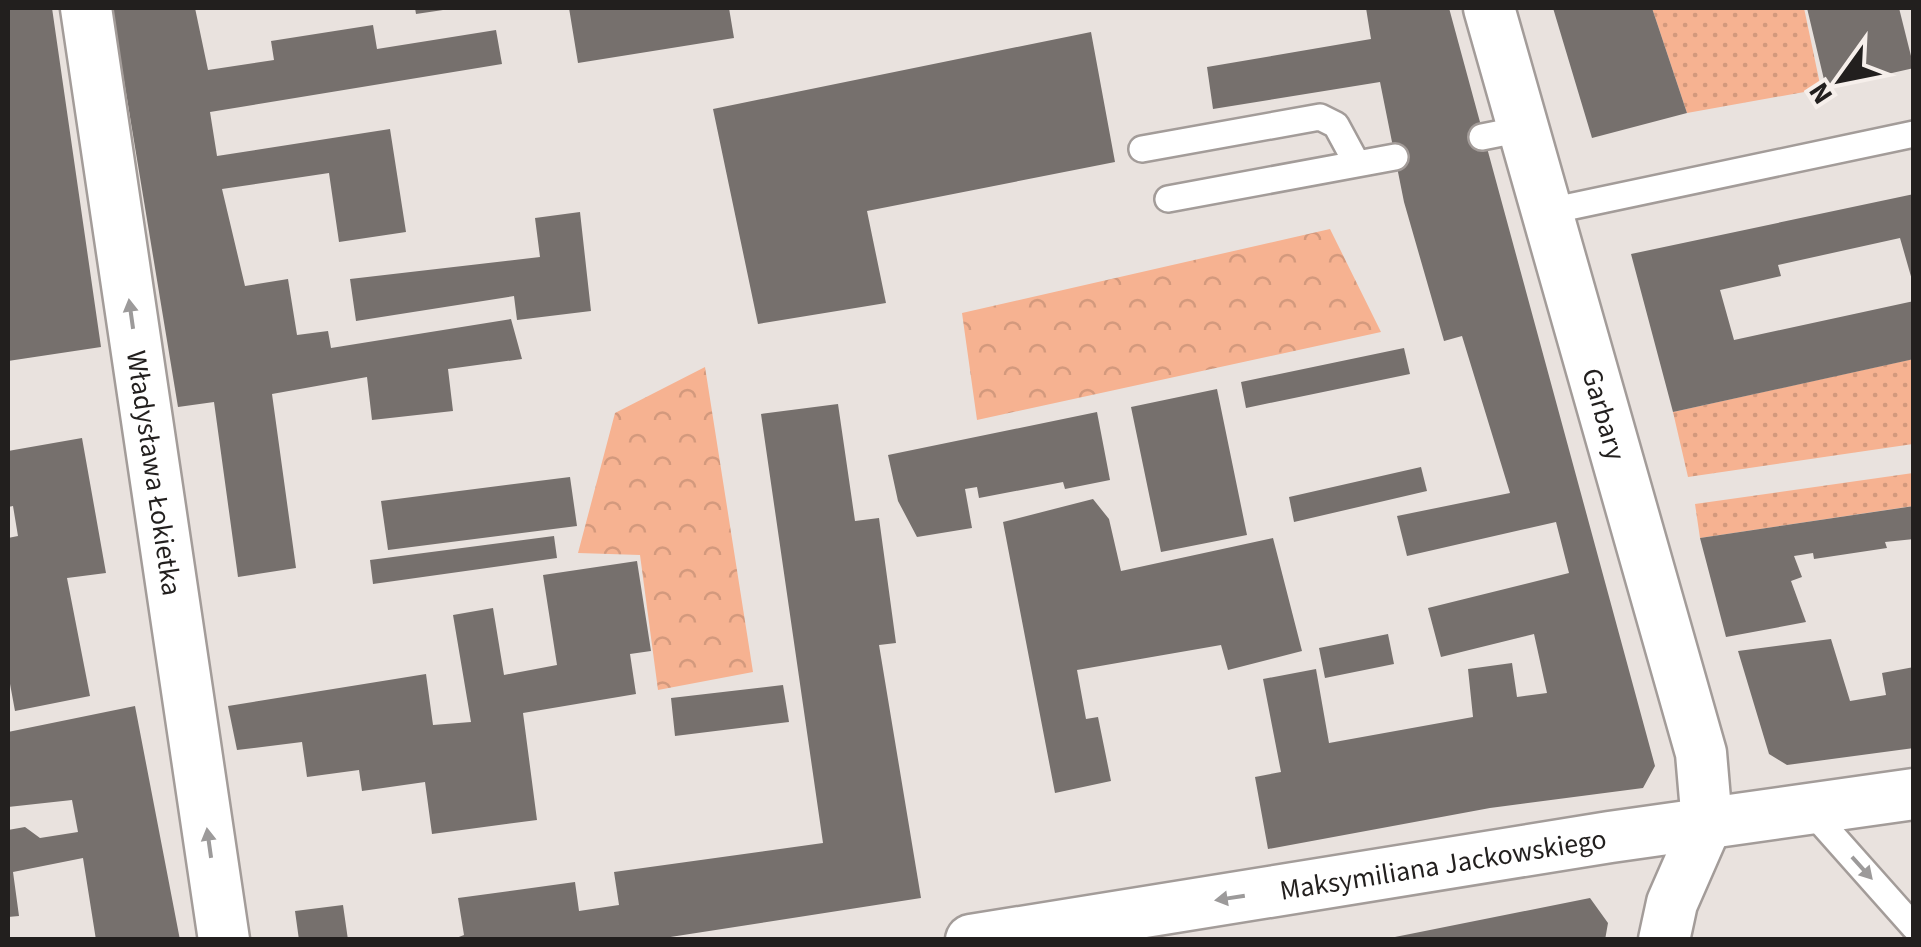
<svg xmlns="http://www.w3.org/2000/svg" width="1921" height="947" font-family="'Source Sans 3',sans-serif">
<style>
.grass{fill:url(#grass-dots)}
.forest{fill:url(#forest-crowns)}
.building{fill:#76706d}
.lines{fill:none;stroke-linecap:round;stroke-linejoin:round}
.service-casing{stroke:#a39c99;stroke-width:30}
.minor-casing{stroke:#a39c99;stroke-width:55}
.service{stroke:#fff;stroke-width:25}
.minor{stroke:#fff;stroke-width:50}
.oneway{fill:#9c9a9a}
.labels{text-anchor:middle;stroke-width:9;stroke-linejoin:round;paint-order:stroke}
.street-label{font-size:28px;fill:#221f1e;stroke:#f6efeb}
</style>
<defs>
<pattern id="grass-dots" width="8" height="8" patternUnits="userSpaceOnUse" patternTransform="scale(2.5)"><rect width="8" height="8" fill="#f6b291"/><path d="M2 2h.1M6 6h.1" fill="none" stroke="#d3997d" stroke-width="1.8" stroke-linecap="round"/></pattern>
<pattern id="forest-crowns" width="20" height="18" patternUnits="userSpaceOnUse" patternTransform="scale(2.5)"><rect width="20" height="18" fill="#f6b291"/><path d="M2 6a3 3 0 1 1 6 0M12 15a3 3 0 1 1 6 0" fill="none" stroke="#d3997d"/></pattern>
</defs>
<rect width="100%" height="100%" fill="#e9e2de"/>
<path class="grass" d="M1652 8H1804L1821 89 1687 113Z
M1913 359V444L1688 477 1673 412Z
M1913 473V506L1700 538 1695 504Z"/>
<path class="forest" d="M1330 229 1381 332 977 420 962 313Z
M705 367 753 672 658 690 640 555 578 553 615 413Z"/>
<path class="building" d="M8 8H52L101 347 8 361Z
M112 8H195L208 70 274 60 271 41 373 25 377 49 496 30 502 64 210 112 217 156 390 129 406 232 339 242 329 173 222 189 245 286 288 279 297 335 328 331 331 348 511 319 522 359 448 369 453 411 372 420 367 377 272 394 296 568 238 577 214 402 178 407Z
M415 8H443V10L416 14Z
M569 8H729L734 38 578 63Z
M1366 8H1449L1655 766 1643 788 1490 808 1268 849 1255 777 1281 772 1263 679 1316 669 1329 743 1473 717 1468 669 1512 663 1517 697 1547 693 1534 634 1441 657 1428 608 1569 573 1556 522 1407 556 1397 516 1510 493 1462 336 1444 341 1404 202 1380 82 1213 109 1207 67 1371 39Z
M1553 8H1652L1687 113 1592 138Z
M1807 8H1899L1914 68 1826 88Z
M1091 32 1115 162 867 211 886 303 758 324 713 109Z
M1914 194V287L1900 238 1778 265 1781 276 1720 290 1734 340 1914 301V359L1673 412 1631 254Z
M580 212 591 311 517 320 514 296 356 321 350 279 540 257 535 218Z
M1404 348 1410 374 1246 408 1241 382Z
M1217 389 1247 535 1161 552 1131 407Z
M838 404 855 521 879 518 896 643 879 645 921 898 651 940H451L464 935 458 898 575 882 579 911 619 905 614 872 823 843 761 414Z
M1097 412 1110 480 1065 489 1063 482 979 498 977 487 965 489 972 528 917 537 898 501 888 455Z
M82 438 106 573 67 578 90 696 15 711 8 673V538L18 536 13 506 8 507V451Z
M1421 467 1427 491 1294 522 1289 497Z
M570 477 577 526 388 550 381 501Z
M1093 499 1109 519 1121 571 1273 538 1302 651 1228 670 1221 645 1077 670 1086 719 1098 717 1111 781 1055 793 1003 522Z
M1914 506V539L1885 542 1887 548 1814 559 1813 553 1794 556 1802 577 1791 581 1806 622 1726 637 1700 538Z
M554 536 557 558 373 584 370 560Z
M637 561 651 651 630 654 636 694 523 713 537 820 432 834 425 782 362 791 359 770 307 777 302 742 237 750 228 706 426 674 433 725 471 722 453 615 493 608 504 675 557 665 543 575Z
M1388 634 1394 664 1325 678 1319 648Z
M1831 639 1850 701 1886 695 1882 673 1914 667V748L1787 765 1769 754 1738 651Z
M783 685 789 722 675 736 671 698Z
M135 706 180 940H96L83 858 13 872 19 916 8 917V830L25 827 40 838 78 832 72 800 8 807V732Z
M1590 898 1608 923 1605 940H1380Z
M343 905 348 940H299L295 911Z"/>
<g class="lines">
<defs>
<path id="service" d="M1482 137 1522 129
M1142 149 1320 117 1336 125 1356 162
M1168 199 1395 157
M1545 212 1914 134
M1810 810 1914 927"/>
<g id="minor">
<path id="s1" d="M86 8 224 940"/>
<path id="s2" d="M1489 8 1701 753 1707 823 1672 903 1664 940"/>
<path id="s3" d="M971 940 1610 837 1914 794"/>
</g>
</defs>
<use href="#service" class="service-casing"/>
<use href="#minor" class="minor-casing"/>
<use href="#service" class="service"/>
<use href="#minor" class="minor"/>
</g>
<defs><path id="oneway-solid" d="M-6-.8H1V-3.2L6.5 0L1 3.2V.8H-6Z" transform="scale(2.5)"/></defs>
<g class="oneway">
<use href="#oneway-solid" transform="translate(131 314) rotate(-98)"/>
<use href="#oneway-solid" transform="translate(209 843) rotate(-98)"/>
<use href="#oneway-solid" transform="translate(1862 868) rotate(48)"/>
<use href="#oneway-solid" transform="translate(1230 898) rotate(171)"/>
</g>
<g class="labels">
<g class="street-label">
<text dy="10" stroke="none"><textPath href="#s2" startOffset="422">Garbary</textPath></text>
<text dy="10" stroke="none"><textPath href="#s1" startOffset="470">Władysława Łokietka</textPath></text>
<text dy="10" stroke="none"><textPath href="#s3" startOffset="478">Maksymiliana Jackowskiego</textPath></text>
</g>
</g>
<rect width="1921" height="947" fill="none" stroke="#221f1e" stroke-width="20"/>
<g transform="translate(1841 80) rotate(237)" stroke="#f6efeb" stroke-width="8" paint-order="stroke">
<path d="M0-8L18 38L0 25L-18 38Z" fill="#221f1e"/>
<text y="-15" font-size="28" font-weight="bold" text-anchor="middle" fill="#221f1e">N</text>
</g>
</svg>
